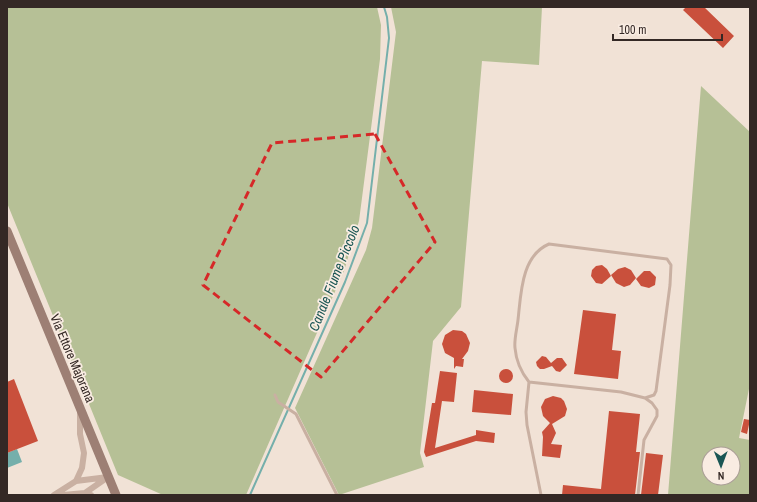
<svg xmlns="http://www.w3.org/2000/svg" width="757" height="502" font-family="'Archivo Narrow',sans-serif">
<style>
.green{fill:#b6c096;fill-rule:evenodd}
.water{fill:#75afab}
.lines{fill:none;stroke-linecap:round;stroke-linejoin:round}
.stream{stroke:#75afab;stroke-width:2}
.building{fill:#c9503c}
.lane{stroke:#c9b0a2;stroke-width:3}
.street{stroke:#c9b0a2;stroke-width:6}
.secondary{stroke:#9d7f74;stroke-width:9}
.marked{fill:none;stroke:#d62828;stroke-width:3;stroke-dasharray:8 5;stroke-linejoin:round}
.labels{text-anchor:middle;stroke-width:3.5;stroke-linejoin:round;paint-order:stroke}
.street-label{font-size:13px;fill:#342825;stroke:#f9ece2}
.water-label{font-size:14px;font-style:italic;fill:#1a5654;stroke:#f9ece2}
</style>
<rect width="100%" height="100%" fill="#f1e2d6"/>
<path class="green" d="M7 7H377L381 25 380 59 359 221 344 271 246 495H163L118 475 7 203Z
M391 7H542L539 65 482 61 461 307 433 341 420 453 424 467 339 495 295 408 366 250 372 228 396 32Z
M701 86 750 132V384L739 438 750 440V495H668ZM709 454H733V478H709Z"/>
<path class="water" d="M17 449 22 462 7 468V453Z"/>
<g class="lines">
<path class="stream" d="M250 495 345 282 367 223 389 38 387 17 384 7"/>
</g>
<path class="building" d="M686 7H704L734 36 723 48 683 10Z
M602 265 607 269 611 276 602 284 596 283 591 276 592 270 596 266Z
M625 267 631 270 636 278 630 285 624 287 616 283 611 275 618 269Z
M644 271H650L656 277 655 285 649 288 641 286 636 279Z
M583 310 616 314 612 350 621 351 618 379 574 374Z
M453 330 462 331 466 334 470 343 468 351 462 359H464L463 367 456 366 454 369V358L445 353 442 344 445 335Z
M542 356 546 357 551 363 557 358H562L567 365 560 372 556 371 552 366 544 369H540L537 366 536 362Z
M499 376a7 7 0 1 1 14 0a7 7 0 1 1-14 0Z
M440 371 457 373 454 402 442 401 435 448 476 435V430L495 433 494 443 476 441 426 457 424 452 432 403H435Z
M14 379 38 441 7 453V382Z
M474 390 513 394 511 415 472 412Z
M553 396 561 398 564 401 567 409 565 416 552 424 556 433 551 444 562 445 560 458 542 456 543 437 542 432 550 423 543 416 541 407 545 399Z
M609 411 640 414 636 452H640L635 495H562L563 485 601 489Z
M744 419 750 420 747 434 741 432Z
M646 453 663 455 658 495H641Z"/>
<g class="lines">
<path class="lane" d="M529 382 526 412 527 425 541 495
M275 395 278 402 296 414 337 495
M638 495 644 440 657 416V410L652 403 645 398 621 392 529 382C521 372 516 360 515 348 514 339 517 329 518 320 521 294 521 256 549 244L667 259 671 265 670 285 656 391 654 395 645 398"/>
<path class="street" d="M76 481 82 468 84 453 80 434V413
M85 493 108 477
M54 495 76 481 108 477
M63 495 85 493 91 495"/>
<path class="secondary" d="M7 231 116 495"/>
</g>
<path class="marked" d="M375 134 435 242 321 377 203 285 272 143Z"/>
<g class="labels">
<g class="street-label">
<text transform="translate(73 358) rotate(67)" y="5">Via Ettore Majorana</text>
</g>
<g class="water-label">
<text transform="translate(334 278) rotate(-68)" y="5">Canale Fiume Piccolo</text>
</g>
</g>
<rect width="757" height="502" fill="none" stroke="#342825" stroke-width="16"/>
<g transform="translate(721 466) rotate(179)"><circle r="19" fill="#f9ece2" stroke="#aa9e96"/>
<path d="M0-3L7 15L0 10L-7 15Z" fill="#1a5654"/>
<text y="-6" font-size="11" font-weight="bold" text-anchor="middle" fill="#342825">N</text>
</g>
<path d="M613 34v6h109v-6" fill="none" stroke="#342825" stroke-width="2"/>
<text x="619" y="34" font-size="12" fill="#342825" stroke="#f9ece2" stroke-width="3" paint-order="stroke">100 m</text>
</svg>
